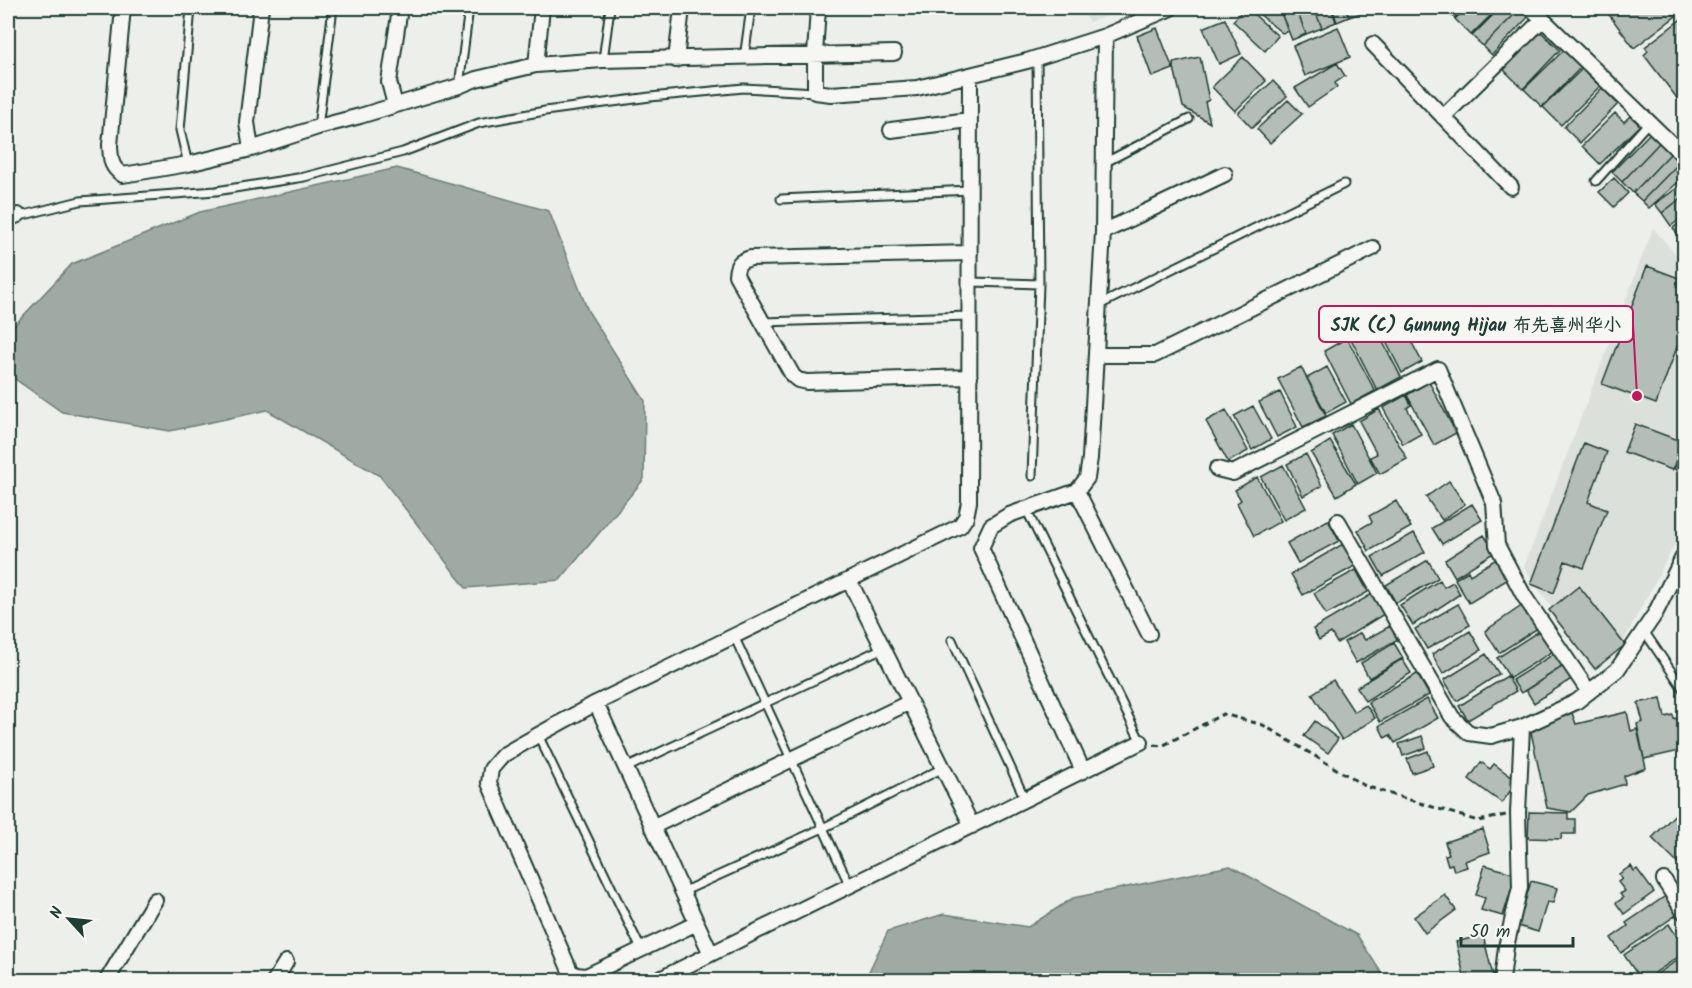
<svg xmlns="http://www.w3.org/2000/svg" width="1692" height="988" font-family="Kalam,'LXGW WenKai TC',sans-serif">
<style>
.built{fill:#dce0db}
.water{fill:#9faaa4;stroke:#6c7e77;stroke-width:1.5}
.building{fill:#b4bdb8;stroke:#1f3d34;stroke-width:1.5}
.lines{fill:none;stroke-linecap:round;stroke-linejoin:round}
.service-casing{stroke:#1f3d34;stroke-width:11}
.minor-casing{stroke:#1f3d34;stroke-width:18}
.path{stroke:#1f3d34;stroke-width:3;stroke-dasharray:6 4.5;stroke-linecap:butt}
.service{stroke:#f6f6f2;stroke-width:7}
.minor{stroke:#f6f6f2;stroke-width:14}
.leader{fill:none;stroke:#c2185b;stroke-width:2}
.callout-dot{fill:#c2185b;stroke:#f6f6f2;stroke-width:2}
.callout{fill:#f6f6f2;stroke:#c2185b;stroke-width:2}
.callout-label{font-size:18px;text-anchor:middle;font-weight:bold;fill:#1f3d34}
</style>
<rect width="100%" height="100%" fill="#edefea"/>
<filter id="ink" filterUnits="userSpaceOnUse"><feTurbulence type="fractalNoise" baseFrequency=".0167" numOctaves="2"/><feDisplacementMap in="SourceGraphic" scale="12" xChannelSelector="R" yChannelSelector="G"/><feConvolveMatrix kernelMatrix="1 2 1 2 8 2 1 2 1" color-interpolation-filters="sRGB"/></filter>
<g filter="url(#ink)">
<path class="built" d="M1082 8H1132L1089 22Z
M1653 228 1684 264V527L1622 644 1593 671 1524 567Z"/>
<path class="water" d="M397 168 549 211 588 311 645 401 644 479 560 580 466 588 380 476 267 410 170 431 62 412 15 379 8 332 72 264 200 212Z
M1230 866 1357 935 1386 980H865L888 931 944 914 1028 927 1073 898Z"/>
<path class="building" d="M1245 8H1247L1278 36 1265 51 1233 21Z
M1252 8H1279L1288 31 1282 33Z
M1279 8H1296L1306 34 1292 40Z
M1296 8H1314L1322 28 1306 34Z
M1314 8H1331L1336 22 1322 28Z
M1332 8H1345L1349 17 1337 22Z
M1345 8H1359L1361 13 1349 17Z
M1443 8H1464L1454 18Z
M1467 8H1498L1471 35 1455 19Z
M1500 8H1521L1483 46 1472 36Z
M1521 8H1529L1533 12 1492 55 1483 46Z
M1604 8H1670L1676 16 1634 48Z
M1684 17V100L1680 102 1644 55 1648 51 1645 47Z
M1225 19 1241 54 1219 64 1203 28Z
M1338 27 1350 57 1305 76 1293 46Z
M1157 28 1173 69 1152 77 1137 36Z
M1540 31 1560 50 1523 89 1504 70Z
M1567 47 1584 64 1542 107 1524 89Z
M1200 57 1209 100 1205 102 1210 123 1183 107 1173 63Z
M1243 57 1266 81 1235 111 1212 87Z
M1337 63 1345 76 1335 83 1337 87 1308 107 1295 88Z
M1582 69 1600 86 1561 125 1543 107Z
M1273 81 1287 96 1252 128 1238 113Z
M1602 88 1618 104 1580 143 1564 127Z
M1288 100 1302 114 1270 143 1257 129Z
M1615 113 1624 122 1630 116 1640 125 1600 164 1582 146Z
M1650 133 1660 142 1622 182 1612 172Z
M1660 142 1671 153 1633 193 1622 182Z
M1671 153 1680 162 1642 201 1633 193Z
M1680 162 1684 166V177L1649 208 1642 201Z
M1614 178 1628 193 1614 207 1599 192Z
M1684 183V196L1662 213 1655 204Z
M1684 196V216L1671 226 1662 213Z
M1684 220V243L1673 228Z
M1647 266 1684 280V328L1656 404 1602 384Z
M1398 316 1422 362 1402 373 1378 326Z
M1375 327 1401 377 1377 390 1351 339Z
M1347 338 1375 391 1351 404 1324 351Z
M1301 367 1326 416 1303 427 1278 379Z
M1327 367 1346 402 1326 413 1307 378Z
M1429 382 1456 433 1434 445 1407 395Z
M1280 392 1297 427 1277 437 1259 402Z
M1406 395 1411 405 1407 408 1421 434 1403 444 1383 408Z
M1253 406 1271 439 1252 450 1234 416Z
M1379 409 1407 459 1380 474 1370 457 1377 454 1359 421Z
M1226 410 1248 451 1228 462 1206 421Z
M1351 424 1377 473 1358 484 1332 435Z
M1635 424 1683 442 1672 470 1624 452Z
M1330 441 1356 484 1337 496 1311 453Z
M1584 443 1607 452 1588 502 1607 510 1584 568 1565 561 1554 593 1531 584Z
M1684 448V474L1674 469Z
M1306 454 1322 486 1303 496 1287 464Z
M1283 465 1306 508 1284 520 1261 477Z
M1257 477 1281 521 1254 536 1237 503 1241 500 1235 490Z
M1449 481 1465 504 1442 520 1426 497Z
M1396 501 1411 527 1369 551 1358 530 1372 522 1369 516Z
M1472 504 1482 520 1442 544 1432 528Z
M1328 520 1339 541 1298 563 1287 543Z
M1414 533 1425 552 1383 576 1372 557Z
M1484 535 1495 552 1455 577 1445 560Z
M1343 544 1355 566 1303 595 1291 574Z
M1498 558 1510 578 1469 603 1455 579 1468 571 1470 575Z
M1428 560 1438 578 1396 603 1386 585Z
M1356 570 1368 592 1326 615 1314 593Z
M1440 580 1444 587 1453 582 1460 594 1413 625 1400 605Z
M1579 586 1625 645 1595 669 1549 610Z
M1372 594 1384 614 1337 643 1331 633 1319 640 1313 629Z
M1526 603 1541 626 1499 653 1485 631Z
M1458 604 1470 625 1427 649 1415 629Z
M1390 626 1398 639 1356 663 1344 642 1360 633 1365 640Z
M1542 629 1555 650 1510 678 1497 658Z
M1470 631 1481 650 1443 674 1432 654Z
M1394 643 1403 658 1369 678 1361 663Z
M1557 652 1565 665 1521 693 1512 680Z
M1486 654 1499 674 1457 701 1444 680Z
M1402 659 1411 673 1365 701 1357 687Z
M1565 665 1573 678 1534 703 1526 690Z
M1417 674 1429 695 1380 722 1368 702Z
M1507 676 1516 691 1468 720 1459 706Z
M1333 680 1354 712 1366 705 1375 718 1342 740 1312 694Z
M1661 698 1665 717 1673 715 1674 719 1684 716V750L1644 759 1637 724 1643 722 1638 703Z
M1427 699 1438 718 1395 743 1390 735 1385 738 1379 726Z
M1571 710 1576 724 1627 712 1631 731 1637 729 1646 768 1624 776 1625 784 1588 795 1571 812 1547 808 1531 732Z
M1315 721 1338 739 1328 753 1304 736Z
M1422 736 1426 748 1403 756 1399 744Z
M1428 751 1433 766 1412 773 1407 759Z
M1481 762 1490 769 1494 764 1517 781 1502 803 1469 779Z
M1684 805V855L1677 863 1652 838Z
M1529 812 1568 813V819H1575V834H1562L1561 839 1528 838Z
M1483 829 1490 852 1465 861 1467 867 1454 871 1452 864 1448 865 1445 855 1449 854 1445 842Z
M1485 865 1516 874 1503 916 1481 910 1485 898 1476 895Z
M1631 866 1634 871 1637 869 1654 892 1624 914 1616 903 1623 898 1620 894 1625 891 1618 882 1622 879 1619 874Z
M1531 881 1557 888 1553 903 1547 902 1538 932 1518 926Z
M1445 895 1456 910 1425 933 1414 917Z
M1667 895 1679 913 1621 953 1611 938 1628 926 1626 923Z
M1669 924 1684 948V953L1644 980H1641L1624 955Z
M1483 935 1494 980H1465L1456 942Z
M1684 956V980H1648Z"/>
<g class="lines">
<defs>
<path id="service" d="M744 58 751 8
M603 60 610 8
M459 86 469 8
M318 127 333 8
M1104 163 1189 119
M188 164 180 130 191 8
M1596 181 1649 122
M781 199 970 190
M16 217 80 201 216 191 304 177 403 152 479 123 545 111 650 97 744 88 815 92
M971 282 1039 284
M1099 305 1344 184
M762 322 970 316
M1032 476 1039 284 1037 57
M1026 509 1141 742
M1644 631 1684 690
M734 636 850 886
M952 640 1025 799
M538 735 641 949
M626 768 883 648
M682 892 823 828 943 768"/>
<path id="minor" d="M123 8 110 145C111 159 110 167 123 175L188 164 251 149 318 127 360 116 459 86 476 79 536 65 603 60 894 53
M818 8 815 54V92L831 94 917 88 1027 61 1105 36 1171 8
M1531 8 1684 156
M1373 44 1511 187
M676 60 682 8
M536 65 542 8
M395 105 389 82 400 8
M1443 117 1543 19
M891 130 969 120
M251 149 247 122 261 8
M8 219 18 215
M1103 232 1225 174
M1096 355H1155L1373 248
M970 377 807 382 798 380 793 376 736 275C737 263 740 261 751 258L970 253
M1217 469 1233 473 1438 369 1494 503 1497 545 1524 596 1589 692
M1077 491 1149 634
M1338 521 1452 717 1469 733 1491 736 1522 727 1576 702 1617 670 1655 614 1684 555
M849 580 972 826
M596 703 711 954
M1083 771 981 548 991 526 1009 515 1077 491 1087 478 1090 458 1103 232 1105 36
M652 827 910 702
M1664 880 1684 912
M697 923 586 976 576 975 570 971 489 783 491 769 503 755 538 735 596 703 960 526 966 517 969 502 970 75
M107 980 155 900
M275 980 286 962
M658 980 1141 742
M1502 980 1506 947 1520 887 1518 813 1522 727"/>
</defs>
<use href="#service" class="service-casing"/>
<use href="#minor" class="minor-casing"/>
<path class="path" d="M1154 745 1162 746 1223 714 1263 725 1365 786 1478 821 1506 815"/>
<use href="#service" class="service"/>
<use href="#minor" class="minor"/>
</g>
</g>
<path class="leader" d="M1637 396L1633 324"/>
<circle class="callout-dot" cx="1637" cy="396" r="6"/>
<rect class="callout" x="1319" y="306" width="314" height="36" rx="6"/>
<g class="callout-label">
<text x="1476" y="331">SJK (C) Gunung Hijau 布先喜州华小</text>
</g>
<rect width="1692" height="988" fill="none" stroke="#f6f6f2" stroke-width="30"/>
<rect x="15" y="15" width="1662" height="958" fill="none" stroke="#1f3d34" stroke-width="2" filter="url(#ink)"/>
<g transform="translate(69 919) rotate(297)" stroke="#f6f6f2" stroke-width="4.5" paint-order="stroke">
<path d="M0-4.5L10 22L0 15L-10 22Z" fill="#1f3d34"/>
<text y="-9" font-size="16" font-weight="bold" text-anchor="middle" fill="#1f3d34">N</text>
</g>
<path d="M1461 937v9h112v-9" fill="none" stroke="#1f3d34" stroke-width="3"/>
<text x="1470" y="937" font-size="18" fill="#1f3d34" stroke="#f6f6f2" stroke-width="4.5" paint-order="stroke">50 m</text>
</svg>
